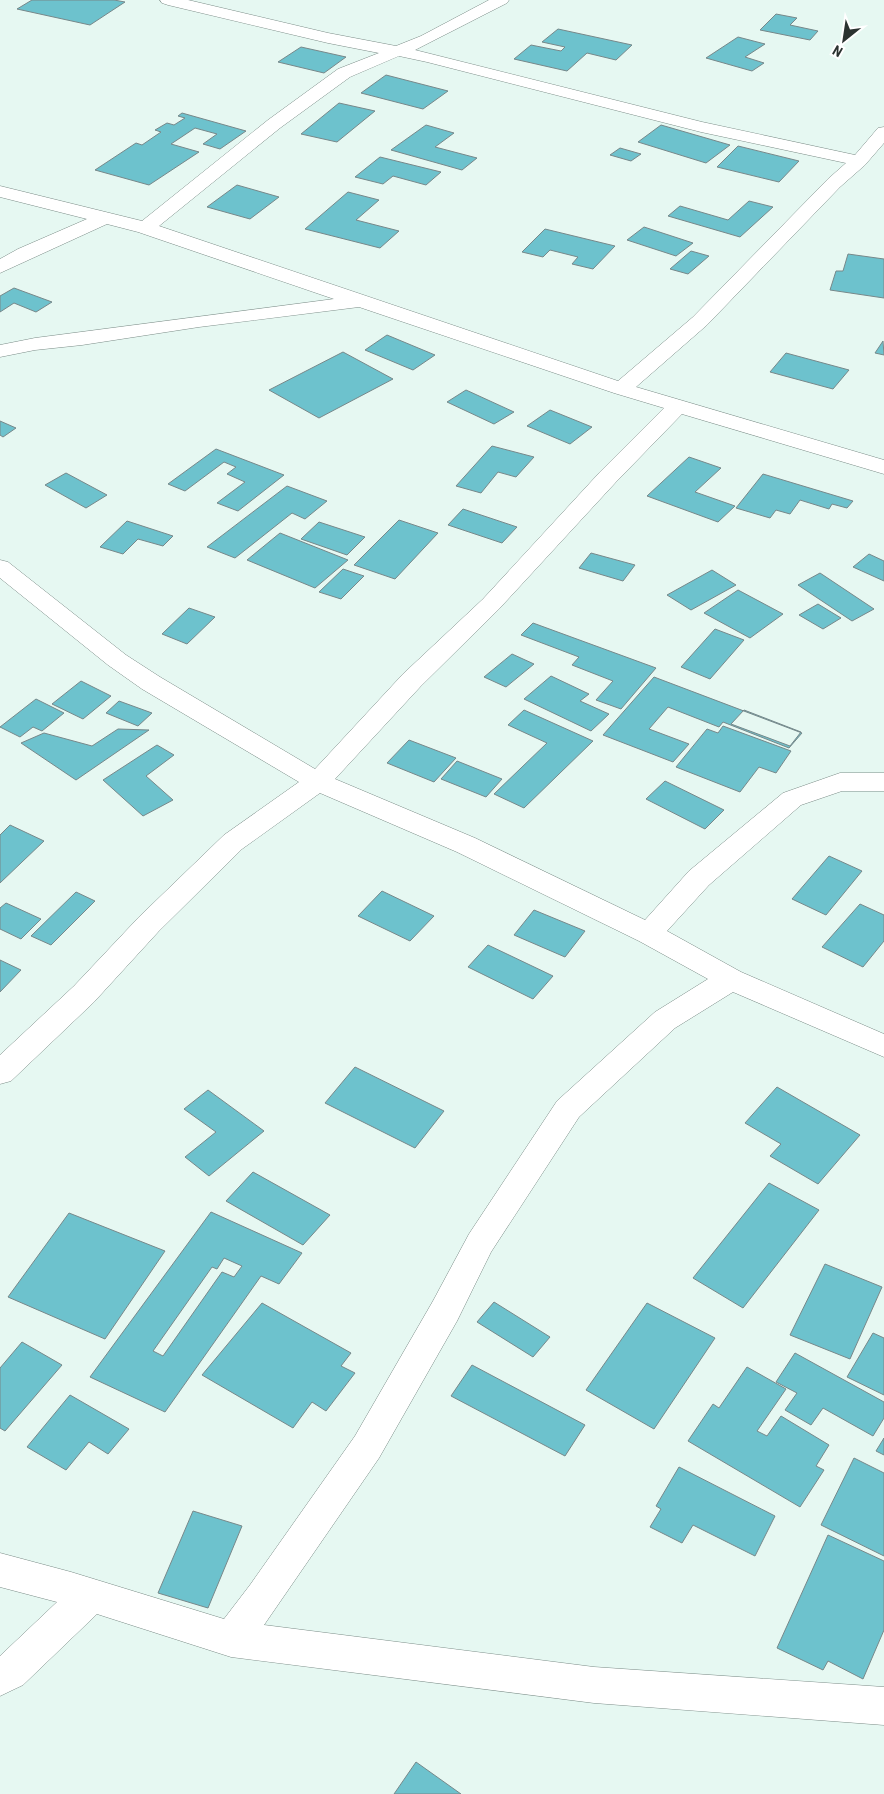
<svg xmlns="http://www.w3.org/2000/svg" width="884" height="1794" font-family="'Roboto Condensed',sans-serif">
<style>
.building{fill:#6dc2cd;stroke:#77888a;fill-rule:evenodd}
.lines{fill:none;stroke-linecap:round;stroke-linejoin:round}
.street-casing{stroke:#7b8c87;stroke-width:1}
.street{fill:#fff;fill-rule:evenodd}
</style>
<rect width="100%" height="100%" fill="#e6f8f2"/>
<path class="building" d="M32 0H114L125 2 90 25 17 9Z
M776 14 797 18 790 25 818 31 810 40 760 30Z
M558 29 632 45 616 60 587 53 567 71 514 59 531 45 561 51 565 47 542 42Z
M738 37 765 44 745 57 764 63 752 71 706 58Z
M301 47 346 57 324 73 278 62Z
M386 75 448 91 423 109 361 93Z
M339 103 375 111 337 142 301 134Z
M182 113 246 131 220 149 203 144 217 134 195 128 171 144 199 152 149 185 95 170 136 143 142 145 161 132 155 130 167 123 174 125 185 118 178 116Z
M426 125 454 133 435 147 477 158 462 170 391 150Z
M661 125 730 145 706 163 638 142Z
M738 146 799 161 779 182 717 167Z
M620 148 641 154 631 161 610 155Z
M380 157 441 172 426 185 393 176 383 184 355 177Z
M237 185 279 197 250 219 207 207Z
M348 192 379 200 356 220 399 231 380 248 305 229Z
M749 201 773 207 740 237 668 216 680 206 728 220Z
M644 227 693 243 676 256 627 240Z
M545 229 615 246 593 269 572 264 578 257 550 250 543 257 522 252Z
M691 251 709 256 688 274 670 269Z
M848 254 884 259V298L830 290 836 271H843Z
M14 288 52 302 36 312 14 303 0 312V296Z
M387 335 435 355 413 370 365 350Z
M883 341 884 355 875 353Z
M343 352 393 379 319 418 269 390Z
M786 353 849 370 833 389 770 372Z
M466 390 514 412 494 424 447 402Z
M550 410 592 427 570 444 527 426Z
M0 421 16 428 3 437 0 435Z
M492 446 534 457 516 477 498 472 481 493 456 486Z
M216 449 284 475 238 511 217 503 245 482 227 474 236 467 224 462 185 491 168 484Z
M689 457 721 468 695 492 735 506 718 522 647 496Z
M66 473 107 495 86 508 45 485Z
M763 474 853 501 847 508 832 504 829 509 800 500 790 514 776 510 770 518 736 508Z
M287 486 327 501 305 519 292 513 235 558 207 547Z
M463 509 517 527 502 543 448 525Z
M399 520 438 533 395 579 354 565Z
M127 521 173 536 163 546 138 539 123 554 100 547Z
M319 522 365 537 347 555 301 539Z
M280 533 348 560 315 588 247 560Z
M591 553 635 565 623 581 579 568Z
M869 554 884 561V581L853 567Z
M343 569 364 576 341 599 319 592Z
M712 570 736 585 691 610 667 595Z
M820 573 874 609 852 621 798 585Z
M738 590 783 614 750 638 704 613Z
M818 604 841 618 823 629 799 615Z
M189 608 215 617 187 644 162 634Z
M533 623 656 668 621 709 596 700 613 681 572 665 579 657 521 635Z
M715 629 744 640 710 679 681 667Z
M512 654 534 664 506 687 484 677Z
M551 676 589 694 580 701 609 714 591 731 524 699Z
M654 677 802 733 789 748 723 722 719 727 668 707 649 729 689 744 673 762 603 735Z
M81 681 111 696 83 719 52 704Z
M36 699 64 713 42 731 33 727 20 737 0 727Z
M119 701 152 713 138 726 106 713Z
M524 710 593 741 524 808 494 794 547 743 508 725Z
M744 710 801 732 790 746 731 724Z
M723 726 791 751 776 773 759 767 740 792 676 767 707 729 718 733Z
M118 729 149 730 76 780 21 743 44 733 92 746Z
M409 740 456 758 434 782 387 763Z
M157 745 174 755 146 776 173 800 143 816 103 780Z
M457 761 502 779 486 797 441 779Z
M665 781 724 810 705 829 646 799Z
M10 825 44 841 0 883V835Z
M829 856 862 871 826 915 792 899Z
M382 891 434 916 410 941 358 916Z
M76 892 95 901 51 945 31 936Z
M6 903 41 919 21 939 0 929V908Z
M860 904 884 915V941L863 967 822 947Z
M534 910 585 931 565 957 514 935Z
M488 945 553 976 533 999 468 967Z
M0 960 21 970 0 992Z
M355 1067 444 1111 415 1148 325 1103Z
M777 1087 860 1135 818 1184 770 1156 781 1144 745 1123Z
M208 1090 264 1131 209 1176 185 1157 216 1132 184 1109Z
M253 1172 330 1215 303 1245 226 1201Z
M769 1183 819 1210 743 1308 693 1278Z
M211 1212 302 1253 279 1284 261 1276 165 1412 90 1377ZM224 1258 242 1266 234 1277 222 1272 163 1356 153 1351 212 1267 217 1269Z
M69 1213 165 1251 105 1339 8 1297Z
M825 1264 882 1287 850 1359 790 1335Z
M494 1302 550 1337 533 1357 477 1322Z
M262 1303 351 1353 341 1366 355 1373 326 1411 312 1402 293 1428 202 1375Z
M647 1303 715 1338 654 1429 586 1390Z
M873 1333 884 1338V1395L847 1377Z
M22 1342 62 1365 5 1431 0 1428V1368Z
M795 1353 884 1402V1418L873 1436 823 1408 811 1425 785 1410 797 1393 776 1382Z
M472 1365 585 1425 565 1456 451 1396Z
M747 1367 786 1389 757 1431 767 1436 781 1416 829 1445 816 1466 824 1470 800 1507 688 1441 713 1404 719 1408Z
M70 1395 129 1429 108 1454 89 1442 66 1470 27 1447Z
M884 1438V1455L876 1451Z
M854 1458 884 1473V1556L821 1525Z
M679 1467 775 1516 755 1556 693 1525 682 1543 650 1527 661 1509 656 1506Z
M193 1511 242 1526 208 1608 158 1593Z
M828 1535 884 1561V1630L863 1679 828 1661 823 1670 777 1648Z
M416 1762 461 1794H394Z"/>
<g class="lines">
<defs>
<path id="street" d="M160 0H188L328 33 396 46 421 36 489 0H509L507 3 415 50 702 122 855 155 878 128 884 127V143L865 165 840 187 707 325 636 387 884 460V474L682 414 616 482 499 609 421 686 335 779 475 838 645 920 689 871 783 793 840 773H884V791H842L801 805 709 885 667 931 741 972 884 1034V1057L733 992 675 1028 579 1117 491 1252 457 1321 379 1458 264 1625 594 1667 884 1687V1725L594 1703 231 1657 97 1614 23 1685 0 1696V1656L57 1602 0 1587V1553L71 1572 224 1619 250 1585 355 1436 433 1301 469 1234 557 1101 655 1012 708 979 639 941 457 852 320 793 242 849 159 931 94 1002 11 1081 0 1084V1055L74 986 139 917 224 835 299 782 142 689 108 665 0 578V560L8 562 126 655 160 677 315 769 403 674 483 599 600 472 664 408 614 393 359 307 199 327 82 345 35 350 0 357V345L35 338 334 299 138 232 107 224 0 273V259L18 249 87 219 0 197V186L142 221 268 120 338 69 379 53 328 43 168 5 162 3ZM399 56 427 62 701 132 846 163 828 179 693 317 618 381 159 226 280 128 350 77Z"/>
</defs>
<use href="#street" class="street-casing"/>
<use href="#street" class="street"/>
</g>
<g transform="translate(844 40) rotate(210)" stroke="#ffffff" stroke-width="4" paint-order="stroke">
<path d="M0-4L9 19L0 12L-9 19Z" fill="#2b3230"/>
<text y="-8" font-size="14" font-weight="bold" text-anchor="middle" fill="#2b3230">N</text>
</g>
</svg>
